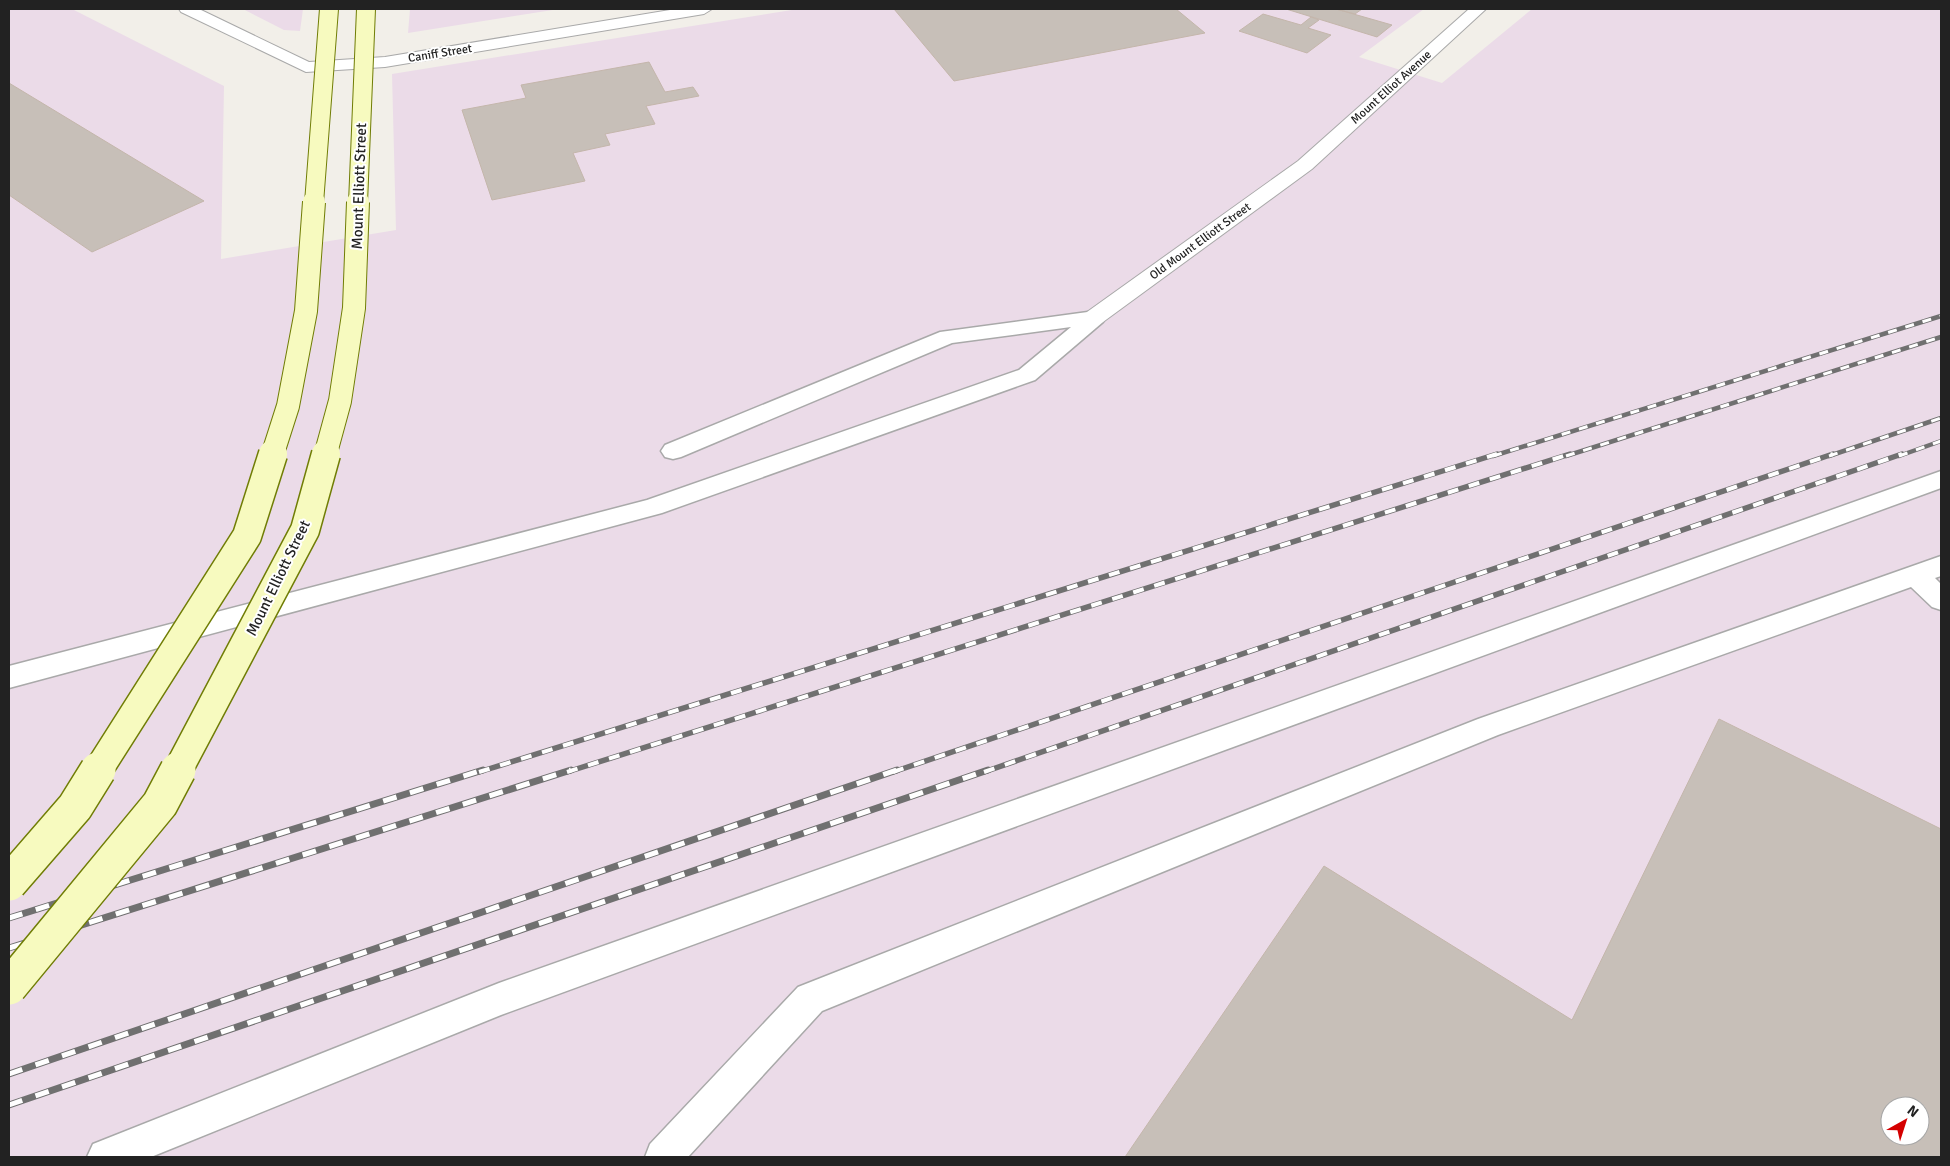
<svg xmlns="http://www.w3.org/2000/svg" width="1950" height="1166" font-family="Signika,sans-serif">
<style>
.industrial{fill:#ebdbe8;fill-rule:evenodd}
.building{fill:#c7bfb8;stroke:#c4b6ab;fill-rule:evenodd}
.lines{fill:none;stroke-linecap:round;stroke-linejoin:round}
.service-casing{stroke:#a9a9a9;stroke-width:3}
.minor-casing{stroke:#a9a9a9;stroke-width:2}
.tertiary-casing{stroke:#a9a9a9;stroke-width:2}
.service{fill:#fff;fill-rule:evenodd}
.minor{fill:#fff;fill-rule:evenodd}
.tertiary{fill:#fff;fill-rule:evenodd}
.rail-far2-casing{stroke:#707070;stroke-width:4.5}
.rail-far1-casing{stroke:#707070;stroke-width:5.5}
.rail-casing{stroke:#707070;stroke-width:7}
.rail-far2{stroke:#fff;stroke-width:3;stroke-dasharray:9;stroke-linecap:butt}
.rail-far1{stroke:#fff;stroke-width:4;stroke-dasharray:11;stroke-linecap:butt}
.rail{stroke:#fff;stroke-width:5;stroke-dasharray:14;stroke-linecap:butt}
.secondary-bridge-far3-casing{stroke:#707d05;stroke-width:20;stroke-linecap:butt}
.secondary-bridge-far2-casing{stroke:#707d05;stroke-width:24;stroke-linecap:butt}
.secondary-bridge-far1-casing{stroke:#707d05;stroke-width:31;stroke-linecap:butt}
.secondary-bridge-casing{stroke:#707d05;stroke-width:38;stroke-linecap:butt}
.secondary-bridge-far3{stroke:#f7fabf;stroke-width:18}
.secondary-bridge-far2{stroke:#f7fabf;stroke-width:22}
.secondary-bridge-far1{stroke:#f7fabf;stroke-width:28}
.secondary-bridge{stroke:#f7fabf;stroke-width:35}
.labels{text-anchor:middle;stroke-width:4;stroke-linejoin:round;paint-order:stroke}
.far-street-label{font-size:12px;fill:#222;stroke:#fff}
.street-label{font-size:15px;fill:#222;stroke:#fff}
</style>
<rect width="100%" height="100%" fill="#f2efe9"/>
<path class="industrial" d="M9 9H72L224 86 221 259 396 230 392 74 798 9H1424L1359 57 1442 83 1532 9H1941V1157H9ZM1890 1106H1920V1136H1890Z
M243 9H303L300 31 284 30Z
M410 9H559L408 33Z"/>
<path class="building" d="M894 9H1176L1205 33 954 81Z
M1286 9H1336L1392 25 1377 37Z
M1336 9H1362L1355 14Z
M1263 14 1301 25 1311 17 1319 20 1308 28 1331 35 1307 53 1239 31Z
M649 62 665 92 693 87 699 96 646 106 655 124 605 134 610 145 573 153 585 181 492 200 462 110 526 98 521 85Z
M9 83 204 201 92 252 9 195Z
M1719 719 1941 829V1157H1125L1324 866 1572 1020ZM1890 1106H1920V1136H1890Z"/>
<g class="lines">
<defs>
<path id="service" d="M1095 311 1103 312 1106 317 1103 322 1035 380 662 513 9 688V666L647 500 1019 370 1071 327 952 343 681 457 673 459 665 457 661 451 665 445 940 332Z
M1941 471V488L501 1015 151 1157H87L93 1144 499 983Z
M1941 556V576L1935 578 1941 584V610L1932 607 1911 587 1498 735 822 1011 688 1157H645L650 1144 798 987 1478 719Z"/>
<path id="minor" d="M1469 9H1486L1312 169 1103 322 1095 324 1087 322 1084 317 1087 312 1298 161Z"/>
<path id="tertiary" d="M179 9H199L309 62 385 57 676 9H712L704 14 385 67 306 72 181 12Z"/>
</defs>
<use href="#service" class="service-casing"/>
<use href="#minor" class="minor-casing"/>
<use href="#tertiary" class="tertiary-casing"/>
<use href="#service" class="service"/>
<use href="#minor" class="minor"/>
<use href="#tertiary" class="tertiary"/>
<defs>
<path id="rail-far2" d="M1493 456 1941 316
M1566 456 1941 337
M1829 456 1941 418
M1899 456 1941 441"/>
<path id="rail-far1" d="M479 772 1497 454
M567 772 1570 454
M893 772 1833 454
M984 772 1902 454"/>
<path id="rail" d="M9 918 483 770
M9 948 571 770
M9 1074 897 770
M9 1105 988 770"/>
</defs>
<use href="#rail-far2" class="rail-far2-casing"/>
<use href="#rail-far1" class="rail-far1-casing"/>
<use href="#rail" class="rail-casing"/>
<use href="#rail-far2" class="rail-far2"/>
<use href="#rail-far1" class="rail-far1"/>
<use href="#rail" class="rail"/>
<defs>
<path id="secondary-bridge-far3" d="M314 203 329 9
M358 203 366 9"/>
<path id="secondary-bridge-far2" d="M272 456 288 406 306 311 314 202
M325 456 340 401 354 308 358 202"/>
<path id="secondary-bridge-far1" d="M97 772 247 536 273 454
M177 772 305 530 326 454"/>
<path id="secondary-bridge" d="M9 883 75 807 98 770
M9 987 160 804 178 770"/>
</defs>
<use href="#secondary-bridge-far3" class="secondary-bridge-far3-casing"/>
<use href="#secondary-bridge-far2" class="secondary-bridge-far2-casing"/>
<use href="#secondary-bridge-far1" class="secondary-bridge-far1-casing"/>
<use href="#secondary-bridge" class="secondary-bridge-casing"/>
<use href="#secondary-bridge-far3" class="secondary-bridge-far3"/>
<use href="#secondary-bridge-far2" class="secondary-bridge-far2"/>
<use href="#secondary-bridge-far1" class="secondary-bridge-far1"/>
<use href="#secondary-bridge" class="secondary-bridge"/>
</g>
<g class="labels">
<g class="far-street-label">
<text transform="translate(440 53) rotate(-9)" y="4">Caniff Street</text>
<text transform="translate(1391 87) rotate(-42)" y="4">Mount Elliot Avenue</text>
<text transform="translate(1200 241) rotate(-36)" y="4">Old Mount Elliott Street</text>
</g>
<g class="street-label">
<text transform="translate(359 186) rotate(-88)" y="5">Mount Elliott Street</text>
<text transform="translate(278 578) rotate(-64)" y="5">Mount Elliott Street</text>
</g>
</g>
<rect width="1950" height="1166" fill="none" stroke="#222222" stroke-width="20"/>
<g transform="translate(1905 1121) rotate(39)"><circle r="24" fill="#ffffff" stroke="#a7a7a7"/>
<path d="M0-4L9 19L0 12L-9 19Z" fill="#d40000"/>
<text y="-8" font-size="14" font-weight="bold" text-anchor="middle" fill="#222222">N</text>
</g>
</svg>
